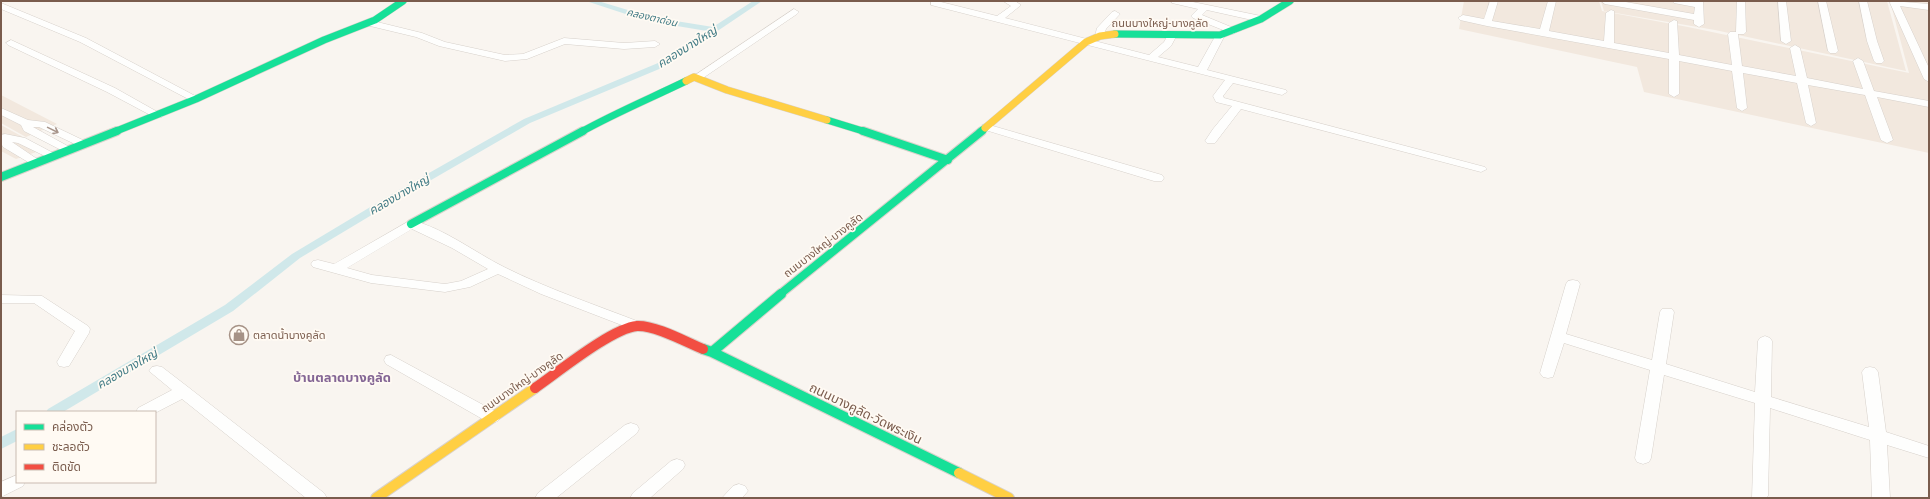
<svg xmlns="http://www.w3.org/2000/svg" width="1930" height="499" font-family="'PT Sans Narrow','Noto Sans Thai',sans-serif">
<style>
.residential{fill:#f2e8de}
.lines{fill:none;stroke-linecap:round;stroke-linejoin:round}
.canal{fill:#d0e8ea;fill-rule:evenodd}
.street-casing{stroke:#d7d1cb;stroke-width:1}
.fast-far2-casing{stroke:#d9d2cb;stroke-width:8}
.fast-far1-casing{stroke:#d9d2cb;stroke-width:10}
.fast-casing{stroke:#d9d2cb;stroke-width:12}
.slow-far1-casing{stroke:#d9d2cb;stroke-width:8}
.slow-casing{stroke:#d9d2cb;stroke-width:12}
.jam-casing{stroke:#d9d2cb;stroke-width:12}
.street{fill:#fefefd;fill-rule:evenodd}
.fast-far2{stroke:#16e098;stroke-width:7}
.fast-far1{stroke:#16e098;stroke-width:8}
.fast{stroke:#16e098;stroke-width:10}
.slow-far1{stroke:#ffcf43;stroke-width:7}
.slow{stroke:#ffcf43;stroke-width:10}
.jam{stroke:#f24e42;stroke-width:10}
.oneway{stroke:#a8958b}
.labels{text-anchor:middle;stroke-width:3.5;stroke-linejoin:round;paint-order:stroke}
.far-water-label{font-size:10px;font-style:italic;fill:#437c86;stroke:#fffaf3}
.street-label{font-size:11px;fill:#7a5c4d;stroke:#fffaf3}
.poi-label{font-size:11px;fill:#7a5c4d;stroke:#fffaf3;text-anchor:start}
.water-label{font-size:12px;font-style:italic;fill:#437c86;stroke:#fffaf3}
.quarter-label{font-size:13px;font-weight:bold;fill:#846695;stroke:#fffaf3}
.near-street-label{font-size:13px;fill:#7a5c4d;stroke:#fffaf3}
</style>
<rect width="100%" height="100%" fill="#f9f5f0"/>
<path class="residential" d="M1464 1H1599L1602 11 1688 27 1909 73 1890 1H1929V153L1644 92 1637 67 1459 29Z
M1601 1H1887L1906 71 1715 30 1604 11Z
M1 95 57 124 26 137 1 123Z
M1 125 45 149 16 159 1 151Z"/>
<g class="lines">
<path class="canal" d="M586 1H598L651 17 713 27 753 1H762L664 67 530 123 400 198 300 258 233 311 63 412H46L48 409 225 305 292 254 392 194 524 119 658 63 707 31 647 21Z
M17 429V441L1 449V437Z"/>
<defs>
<path id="street" d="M931 1H937L997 16 1011 6 1003 1H1015L1021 5 1005 18 1149 55 1164 42 1169 33 1172 32 1177 35 1171 46 1158 57 1198 67 1217 33H1223L1225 35 1207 70 1286 90 1287 92 1282 95 1233 83 1223 96 1224 98 1485 167 1487 169 1481 172 1241 109 1215 143H1207L1205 141 1213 129 1232 106 1216 102 1213 96 1225 80 931 5Z
M1171 1H1188L1261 16 1266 19 1261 22 1207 10 1202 15 1236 29 1238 31 1233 34 1193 18 1191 16 1198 9 1172 3Z
M1490 1H1498L1492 21 1540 29 1548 1H1556L1549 31 1604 41 1606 13 1611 10 1614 11V43L1669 53V23L1674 20 1677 21 1679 55 1732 65 1728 34 1730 32H1736L1737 1H1745L1746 32 1744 34H1738L1742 66 1796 76 1790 48 1795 45 1800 48 1807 78 1863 89 1853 61 1858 58 1863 61 1874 91 1929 101V107L1877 97 1893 140 1887 143 1881 140 1865 95 1808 85 1816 123 1811 126 1806 123 1797 83 1743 73 1747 108 1742 111 1737 108 1732 71 1679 61V94L1674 97 1669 94V59L1487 26 1460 20 1458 18 1463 15 1484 19Z
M1601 1H1620L1694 14 1695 7 1674 3 1673 1H1703L1704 24 1699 27 1694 24V20L1605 4Z
M1778 1H1786L1791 41 1786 44 1781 41Z
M1818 1H1826L1838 51 1836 53H1830L1828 51Z
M1859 1H1867L1877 41 1884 61 1882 63H1876L1874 61 1867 41Z
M1891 1 1929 4V10L1900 6 1929 68V82L1924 79 1890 3Z
M1 3 86 38 201 99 196 102 192 101 80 42 1 9Z
M794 9 799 12 797 14 700 80H692L691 78Z
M1115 11 1120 14 1106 29 1103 38H1097L1095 36 1097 28 1112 12Z
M369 20 422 33 445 42 505 55 523 54 564 38 624 43 655 41 660 44 655 47 624 49 565 44 527 59 505 61 439 46 416 37 366 25 364 23 366 21Z
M11 40 115 88 163 115 162 117H154L107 92 8 45 6 43Z
M1 108 28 120 45 122 87 142 89 144 83 147 79 146 39 127H33L75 150 69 153 65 152 24 131 21 125 1 115Z
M986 124 1162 175 1164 178 1162 181H1154L982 129 981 127 982 125Z
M5 134 25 138 59 156 53 159 49 158 18 143 12 142 43 163 41 165H33L3 147 1 143V135Z
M411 220C444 228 474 252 504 267 548 289 596 305 642 323L644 326 642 329H632L541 294 498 274 470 287 445 292 371 283 313 267 311 264 313 261 318 260 334 264ZM412 229 452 248 488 269 461 281 445 284 372 275 347 268Z
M1573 280 1578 281 1580 284 1566 334 1652 360 1660 312 1662 309H1672L1674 312 1666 364 1755 392 1758 341 1760 338 1765 336 1770 338 1772 341 1771 397 1869 427 1862 372 1865 368 1870 367 1875 368 1878 372 1886 432 1929 446V458L1887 445 1890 498H1872L1870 440 1770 408 1768 496 1766 498H1752L1755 403 1664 375 1651 458 1649 462 1643 464 1637 462 1635 458 1650 370 1564 343 1553 377 1548 378 1543 377 1540 373 1566 284 1568 281Z
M1 295 42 296 88 326 90 329 89 333 69 366 64 367 59 366 57 362 75 331 34 303H1Z
M391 355 498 413 500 417 498 421 492 423 486 421 386 364 384 360 386 356Z
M157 366 162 367 188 387 324 493 327 498H306L182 399 155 413 136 412 138 408 172 390 149 371 152 367Z
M631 423 637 425 639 429 637 433 556 498H535L538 493 625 425Z
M677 459 683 461 685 465 683 469 650 498H630L633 493 671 461Z
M17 475V482H25L23 486 1 497V482Z
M739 484 745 486 748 491 742 498H722L733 486Z"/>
<path id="fast-far2" d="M1115 34 1220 35 1261 19 1290 1
M827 120 866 132
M114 132 196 99 324 40 375 20 403 1
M581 132C615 113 651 98 686 81
M980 132 985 128"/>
<path id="fast-far1" d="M863 131 948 160
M1 177 117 131
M411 224 583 131
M779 295 982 131"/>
<path id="fast" d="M703 349 712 352 781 294
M712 352 959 473"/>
<path id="slow-far1" d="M686 81 694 77 727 90 827 120
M985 128 1086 42 1100 36 1115 34"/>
<path id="slow" d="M959 473 1009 498
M376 498 535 388"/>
<path id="jam" d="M535 388C557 373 612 328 637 326 655 325 686 342 703 349"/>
</defs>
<use href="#street" class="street-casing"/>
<use href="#fast-far2" class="fast-far2-casing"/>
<use href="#fast-far1" class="fast-far1-casing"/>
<use href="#fast" class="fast-casing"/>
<use href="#slow-far1" class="slow-far1-casing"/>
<use href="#slow" class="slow-casing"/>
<use href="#jam" class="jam-casing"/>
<use href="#street" class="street"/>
<use href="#fast-far2" class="fast-far2"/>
<use href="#fast-far1" class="fast-far1"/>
<use href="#fast" class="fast"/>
<use href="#slow-far1" class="slow-far1"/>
<use href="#slow" class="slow"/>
<use href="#jam" class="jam"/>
</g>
<defs><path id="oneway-shaft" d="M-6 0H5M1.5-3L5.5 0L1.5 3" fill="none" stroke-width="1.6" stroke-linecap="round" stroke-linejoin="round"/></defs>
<use class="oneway" href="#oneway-shaft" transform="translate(53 130) rotate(26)"/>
<defs>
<symbol id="shop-ring" viewBox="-11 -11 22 22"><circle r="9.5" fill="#fffaf3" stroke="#a69286" stroke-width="1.5"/><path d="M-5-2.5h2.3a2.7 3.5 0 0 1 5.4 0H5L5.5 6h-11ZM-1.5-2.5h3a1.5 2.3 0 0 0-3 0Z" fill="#a69286"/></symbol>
</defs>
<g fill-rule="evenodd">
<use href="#shop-ring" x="228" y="324" width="22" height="22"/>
</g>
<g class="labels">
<g class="far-water-label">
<text transform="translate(652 17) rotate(13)" y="4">คลองตาด่อน</text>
</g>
<g class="street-label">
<text x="1160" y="27">ถนนบางใหญ่-บางคูลัด</text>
<text transform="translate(823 245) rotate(-38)" y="4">ถนนบางใหญ่-บางคูลัด</text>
<text transform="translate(522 382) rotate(-35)" y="4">ถนนบางใหญ่-บางคูลัด</text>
</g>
<g class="poi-label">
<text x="253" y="339">ตลาดน้ำบางคูลัด</text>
</g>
<g class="water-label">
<text transform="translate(687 47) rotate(-32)" y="4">คลองบางใหญ่</text>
<text transform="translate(399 195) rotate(-30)" y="4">คลองบางใหญ่</text>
<text transform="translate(127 369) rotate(-30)" y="4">คลองบางใหญ่</text>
</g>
<g class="quarter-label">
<text x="342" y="382">บ้านตลาดบางคูลัด</text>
</g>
<g class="near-street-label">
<text transform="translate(866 413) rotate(26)" y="5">ถนนบางคูลัด-วัดพระเงิน</text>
</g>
</g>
<rect width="1930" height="499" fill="none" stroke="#7a5c4d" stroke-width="4"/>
<rect x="16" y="411" width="140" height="72" fill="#fffaf3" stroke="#cabbb1"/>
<rect x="24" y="424" width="20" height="6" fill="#16e098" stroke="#cabbb1"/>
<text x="52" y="431" font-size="12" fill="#7a5c4d">คล่องตัว</text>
<rect x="24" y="444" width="20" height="6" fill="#ffcf43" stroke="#cabbb1"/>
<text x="52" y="451" font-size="12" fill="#7a5c4d">ชะลอตัว</text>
<rect x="24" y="464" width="20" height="6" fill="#f24e42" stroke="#cabbb1"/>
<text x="52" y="471" font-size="12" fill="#7a5c4d">ติดขัด</text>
</svg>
